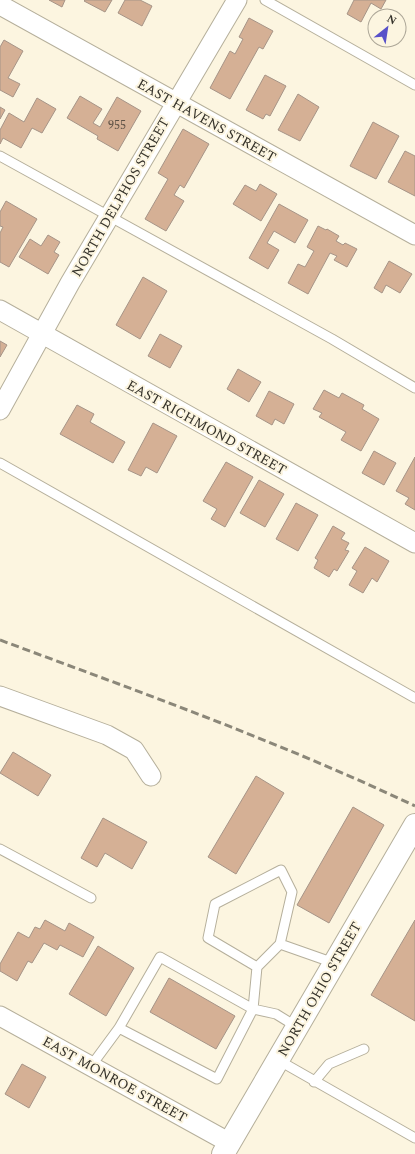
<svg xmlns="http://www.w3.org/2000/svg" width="415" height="1154" font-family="Spectral,serif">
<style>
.building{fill:#d5b095;stroke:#a69487}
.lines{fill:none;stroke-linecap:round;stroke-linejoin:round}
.service-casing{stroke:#b5af9b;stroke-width:11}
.minor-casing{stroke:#b5af9b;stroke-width:21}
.tertiary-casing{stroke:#b5af9b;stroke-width:24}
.service{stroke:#fff;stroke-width:9}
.minor{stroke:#fff;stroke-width:19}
.tertiary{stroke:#fff;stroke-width:22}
.rail{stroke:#8b8779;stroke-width:3;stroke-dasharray:8 4;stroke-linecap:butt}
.labels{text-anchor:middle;stroke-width:4;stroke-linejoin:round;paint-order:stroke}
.number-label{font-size:12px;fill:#5e5246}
.street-label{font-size:14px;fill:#36332b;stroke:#fcf5e0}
</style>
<rect width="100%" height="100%" fill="#fcf5e0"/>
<path class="building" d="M49 0H65L62 7Z
M85 0H112L105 12 84 1Z
M125 0H140L152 6 142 26 118 13Z
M354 0H386L381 9 371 3 361 22 347 14Z
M249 18 273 31 263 49 259 47 230 99 210 88 230 51 235 54 243 39 239 37Z
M4 40 23 51 8 78 20 84 13 97 0 90V47Z
M265 75 286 86 270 116 266 114 263 119 246 110Z
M298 94 319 107 300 141 278 130Z
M80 96 102 109 93 123 100 127 117 97 141 111 118 151 97 139 98 136 67 118Z
M37 98 56 109 42 133 32 128 21 148 3 138 0 144V130L9 113 24 122Z
M0 107 5 110 0 119Z
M373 122 399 136 376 179 350 166Z
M183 129 209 144 184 188 180 185 174 195 184 201 166 231 145 219 168 179 158 173Z
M405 151 415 156V196L388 182Z
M260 184 277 194 261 221 233 204 245 185 256 191Z
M6 201 37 219 9 267 0 262V233L3 227 0 226V212Z
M279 204 308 220 295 243 274 231 267 243 279 250 268 269 249 258Z
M318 226 326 230 327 229 339 236 336 241 343 245 345 243 357 249 347 267 334 260 337 256 330 253 308 294 288 283 298 264 305 267 314 251 307 247Z
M48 235 60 242 54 252 59 255 48 274 19 257 30 239 41 246Z
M389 261 412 274 400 293 386 285 382 293 374 288Z
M143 277 167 291 140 339 116 325Z
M160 334 182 346 170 368 148 356Z
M0 341 7 345 0 357Z
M238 369 261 382 249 402 227 389Z
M324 390 339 398 342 393 364 405 362 409 379 419 361 451 341 440 346 432 319 417 322 413 313 409Z
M269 391 294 404 284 424 275 419 272 425 256 416Z
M77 405 94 414 90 422 125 442 113 463 60 434Z
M153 423 177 436 157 473 146 467 141 476 128 470Z
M374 451 396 463 384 485 362 473Z
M415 457V510L405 504 409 498 396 491Z
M226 462 253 477 225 527 211 519 217 509 203 501Z
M259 480 284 494 265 527 240 513Z
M296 503 318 515 298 551 276 539Z
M333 526 345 533 341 539 349 543 345 550 349 551 337 571 334 569 329 577 314 568 318 560 315 558Z
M365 547 389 561 377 582 372 578 363 593 349 585 357 571 352 568Z
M13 752 51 775 38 796 0 773Z
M256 776 284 793 236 874 208 857Z
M353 807 384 825 329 923 297 905Z
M103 818 147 842 132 869 105 853 97 867 81 858Z
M45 920 65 931 69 923 94 937 83 957 60 945 57 950 44 943 32 963 28 961 17 981 0 971V964L18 932 29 938 35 927 40 929Z
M415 920V1021L371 995Z
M98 946 134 968 106 1016 69 994Z
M169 978 235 1016 216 1049 150 1012Z
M22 1064 46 1077 29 1108 5 1094Z"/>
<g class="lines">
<defs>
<path id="service" d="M265 0 415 85
M0 156 332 339 415 388
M0 463 415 698
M0 849 91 898
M280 944 334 963
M119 1028 217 1079 253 1009 257 967 280 944 292 892 281 870 215 904 208 938 257 967
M278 1060 415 1138
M91 1066 119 1028 160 957 253 1009 276 1014 297 1027
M314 1082 329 1064 364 1049"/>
<path id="minor" d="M0 5 415 235
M0 310 415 543
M0 410 70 283 237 0
M0 696 107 735 134 750 151 776
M0 1016 230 1143"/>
<path id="tertiary" d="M223 1154 415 825"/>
</defs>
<use href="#service" class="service-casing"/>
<use href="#minor" class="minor-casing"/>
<use href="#tertiary" class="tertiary-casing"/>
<use href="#service" class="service"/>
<use href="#minor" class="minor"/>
<use href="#tertiary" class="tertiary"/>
<path class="rail" d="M0 640C140 692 280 742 415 806"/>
</g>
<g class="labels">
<g class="number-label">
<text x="117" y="129">955</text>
</g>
<g class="street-label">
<text transform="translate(207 120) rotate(29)" y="5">EAST HAVENS STREET</text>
<text transform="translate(120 197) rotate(-60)" y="5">NORTH DELPHOS STREET</text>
<text transform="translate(207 427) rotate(29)" y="5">EAST RICHMOND STREET</text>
<text transform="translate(319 989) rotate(-60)" y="5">NORTH OHIO STREET</text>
<text transform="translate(115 1079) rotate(29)" y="5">EAST MONROE STREET</text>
</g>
</g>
<g transform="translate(387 28) rotate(30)"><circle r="19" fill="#fcf5e0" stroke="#ada798"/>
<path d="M0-3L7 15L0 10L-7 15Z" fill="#5851c9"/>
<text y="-6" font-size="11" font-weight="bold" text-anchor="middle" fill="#36332b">N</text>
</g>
</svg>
